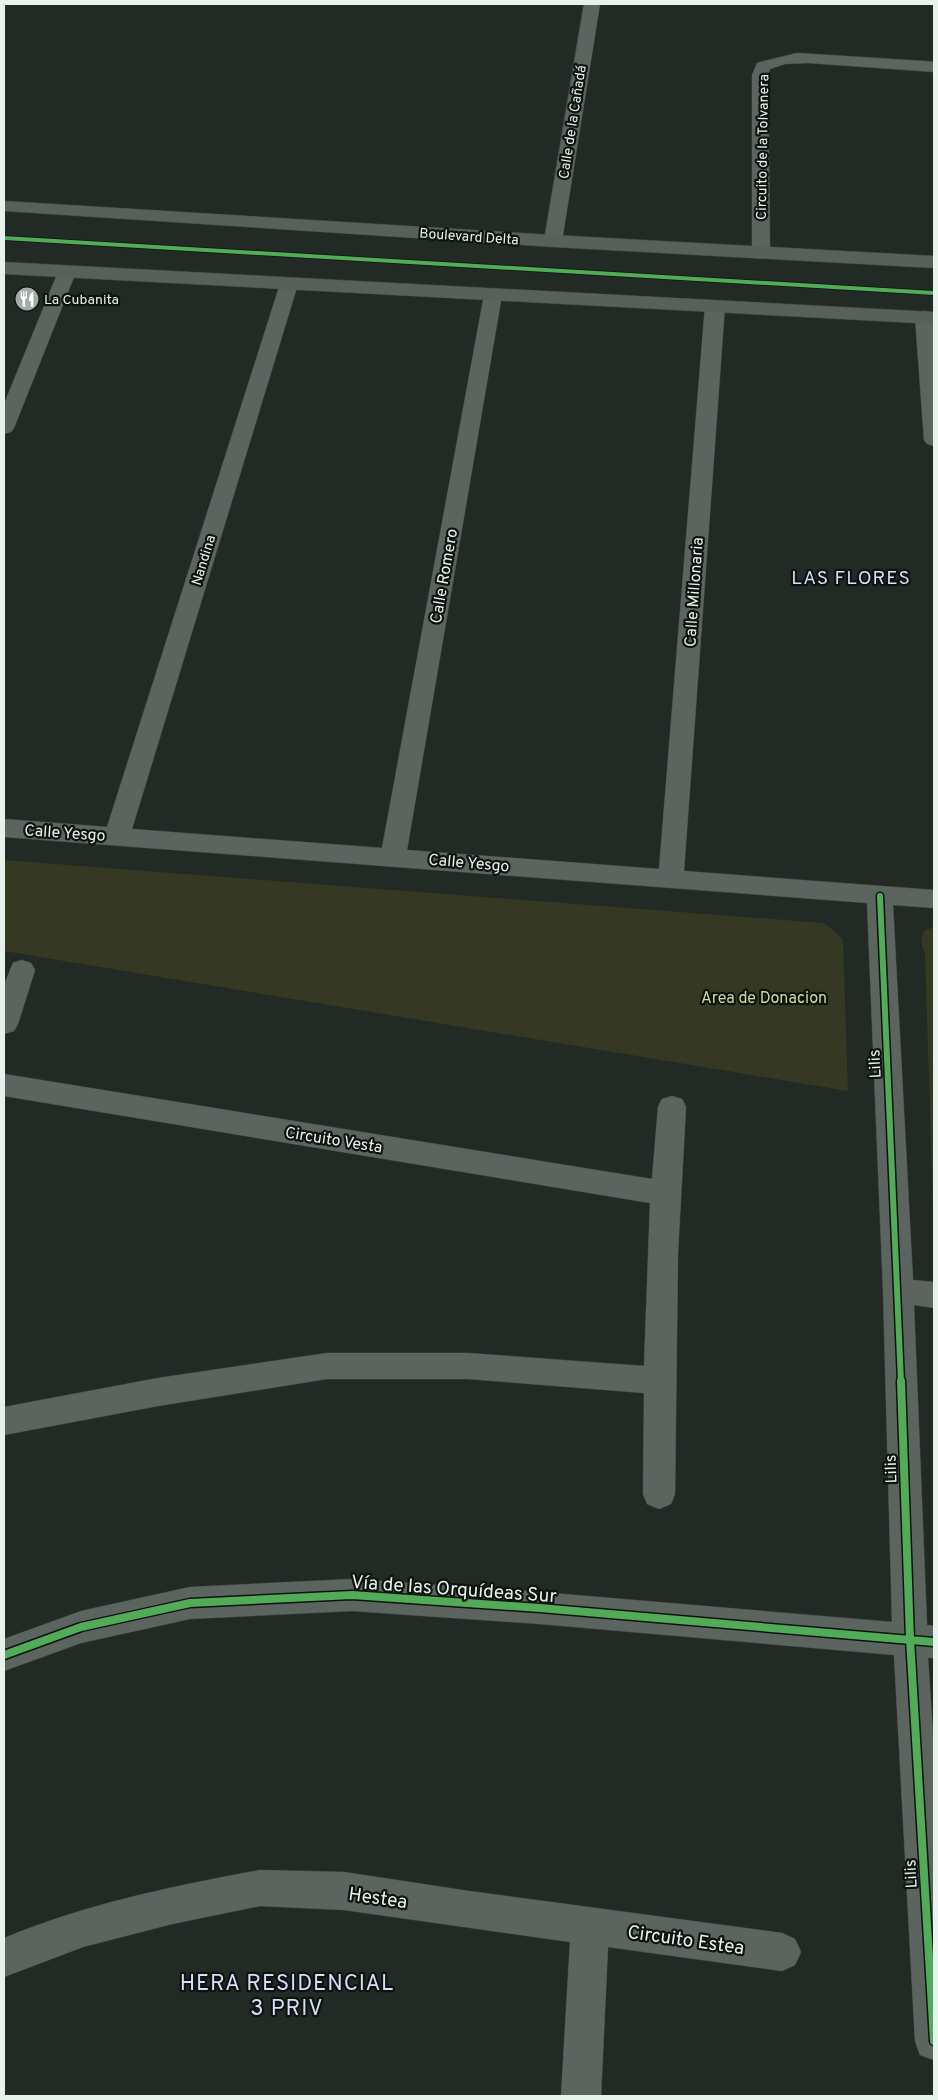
<svg xmlns="http://www.w3.org/2000/svg" width="938" height="2100" font-family="Overpass,sans-serif">
<style>
.green{fill:#353924}
.lines{fill:none;stroke-linecap:round;stroke-linejoin:round}
.minor-casing{stroke:#3f4742;stroke-width:1}
.major-casing{stroke:#3f4742;stroke-width:1}
.minor{fill:#5c6460;fill-rule:evenodd}
.major{fill:#576158;fill-rule:evenodd}
.cycleway-far2-casing{stroke:#0d1410;stroke-width:5.5}
.cycleway-far1-casing{stroke:#0d1410;stroke-width:9}
.cycleway-casing{stroke:#0d1410;stroke-width:11}
.cycleway-far2{stroke:#51ab58;stroke-width:4}
.cycleway-far1{stroke:#51ab58;stroke-width:6}
.cycleway{stroke:#51ab58;stroke-width:8}
.labels{text-anchor:middle;stroke-width:4.5;stroke-linejoin:round;paint-order:stroke}
.far-street-label{font-size:14px;fill:#e8f2ec;stroke:#0d1410}
.far-poi-label{font-size:14px;fill:#e8f2ec;stroke:#0d1410;text-anchor:start}
.street-label{font-size:16px;fill:#e8f2ec;stroke:#0d1410}
.park-label{font-size:16px;fill:#cfda93;stroke:#0d1410}
.quarter-label{font-size:19px;letter-spacing:1px;fill:#d6dffb;stroke:#0d1410}
.near-street-label{font-size:19px;fill:#e8f2ec;stroke:#0d1410}
.near-quarter-label{font-size:22px;letter-spacing:1px;fill:#d6dffb;stroke:#0d1410}
</style>
<rect width="100%" height="100%" fill="#212a25"/>
<path class="green" d="M4 860 823 923 832 929 843 940 848 1091 4 951Z
M934 927V1241L925 955 921 941 924 931Z"/>
<g class="lines">
<defs>
<path id="minor" d="M584 4H600L562 241 559 245 553 247 547 245 544 241Z
M797 53 924 61 934 62V72L808 63 785 64 770 69 768 75 770 252 768 256 761 258 754 256 752 252V75L757 63Z
M67 266 74 268 76 272 14 428 11 432 4 434V404L58 272 60 268Z
M289 278 296 280 298 284 132 829 382 848 484 295 486 291 493 289 500 291 502 295 407 850 659 869 705 306 708 302 715 300 722 302 725 306 684 871 934 890V908L893 905 913 1280 934 1282V1308L914 1305 927 1625 934 1626V1658H928L934 1749V2060L920 2055 915 2041 894 1655 540 1624 352 1611 190 1619 81 1643 4 1671V1639L81 1611 190 1587 352 1579 540 1592 892 1622 883 1291 867 903 4 837V819L107 827 280 284 282 280Z
M925 311 932 313 934 316V446L927 444 924 440 915 317 918 313Z
M22 960 31 963 35 970 18 1024 14 1031 4 1034V985L13 963Z
M4 1074 652 1179 658 1107 662 1099 672 1096 682 1099 686 1107 678 1252 675 1494 671 1504 659 1509 647 1504 643 1494 644 1393 468 1379H327L158 1406 4 1435V1407L158 1378 327 1353H468L644 1366 650 1203 4 1096Z
M260 1870 344 1872 469 1891 782 1933 795 1939 801 1952 795 1965 782 1971 608 1947 601 2096H561L570 1942 344 1910 260 1906 172 1924 83 1947 4 1977V1938C86 1904 173 1886 260 1870Z"/>
<path id="major" d="M4 201 553 235 934 256V268L553 247 4 211Z
M4 262 934 312V324L4 274Z"/>
</defs>
<use href="#minor" class="minor-casing"/>
<use href="#major" class="major-casing"/>
<use href="#minor" class="minor"/>
<use href="#major" class="major"/>
<defs>
<path id="cycleway-far2" d="M4 238 934 293"/>
<path id="cycleway-far1" d="M880 896 901 1382"/>
<path id="cycleway" d="M901 1381 910 1639 934 2041
M4 1655 81 1627 190 1603 352 1595 540 1608 934 1642"/>
</defs>
<use href="#cycleway-far2" class="cycleway-far2-casing"/>
<use href="#cycleway-far1" class="cycleway-far1-casing"/>
<use href="#cycleway" class="cycleway-casing"/>
<use href="#cycleway-far2" class="cycleway-far2"/>
<use href="#cycleway-far1" class="cycleway-far1"/>
<use href="#cycleway" class="cycleway"/>
</g>
<defs>
<symbol id="restaurant-disc" viewBox="-11 -11 22 22"><circle r="9.5" fill="#a2aca6" stroke="#0d1410"/><path d="M-5-6h1v4h1v-4h1v4h1v-4h1v5L-1.5 .5V6h-2V.5L-5-1ZM5-6V6H3V1.5H1.5Q1.5-4 5-6Z" fill="#fff"/></symbol>
</defs>
<g fill-rule="evenodd">
<use href="#restaurant-disc" x="13" y="285" width="28" height="28"/>
</g>
<g class="labels">
<g class="far-street-label">
<text transform="translate(572 122) rotate(-81)" y="5">Calle de la Cañadá</text>
<text transform="translate(762 147) rotate(-89)" y="5">Circuito de la Tolvanera</text>
<text transform="translate(469 236) rotate(4)" y="5">Boulevard Delta</text>
<text transform="translate(203 560) rotate(-73)" y="5">Nandina</text>
</g>
<g class="far-poi-label">
<text x="44" y="304">La Cubanita</text>
</g>
<g class="street-label">
<text transform="translate(443 576) rotate(-80)" y="6">Calle Romero</text>
<text transform="translate(693 592) rotate(-86)" y="6">Calle Millonaria</text>
<text transform="translate(65 832) rotate(4)" y="6">Calle Yesgo</text>
<text transform="translate(469 862) rotate(5)" y="6">Calle Yesgo</text>
<text transform="translate(874 1064) rotate(-93)" y="6">Lilis</text>
<text transform="translate(334 1139) rotate(9)" y="6">Circuito Vesta</text>
<text transform="translate(890 1469) rotate(-92)" y="6">Lilis</text>
<text transform="translate(910 1874) rotate(-93)" y="6">Lilis</text>
</g>
<g class="park-label">
<text x="764" y="1003">Area de Donacion</text>
</g>
<g class="quarter-label">
<text x="851" y="584">LAS FLORES</text>
</g>
<g class="near-street-label">
<text transform="translate(454 1588) rotate(4)" y="7">Vía de las Orquídeas Sur</text>
<text transform="translate(378 1897) rotate(8)" y="7">Hestea</text>
<text transform="translate(686 1939) rotate(8)" y="7">Circuito Estea</text>
</g>
<g class="near-quarter-label">
<text x="287" y="1990">HERA RESIDENCIAL<tspan x="287" dy="25">3 PRIV</tspan></text>
</g>
</g>
<rect width="938" height="2100" fill="none" stroke="#e8f2ec" stroke-width="10"/>
</svg>
